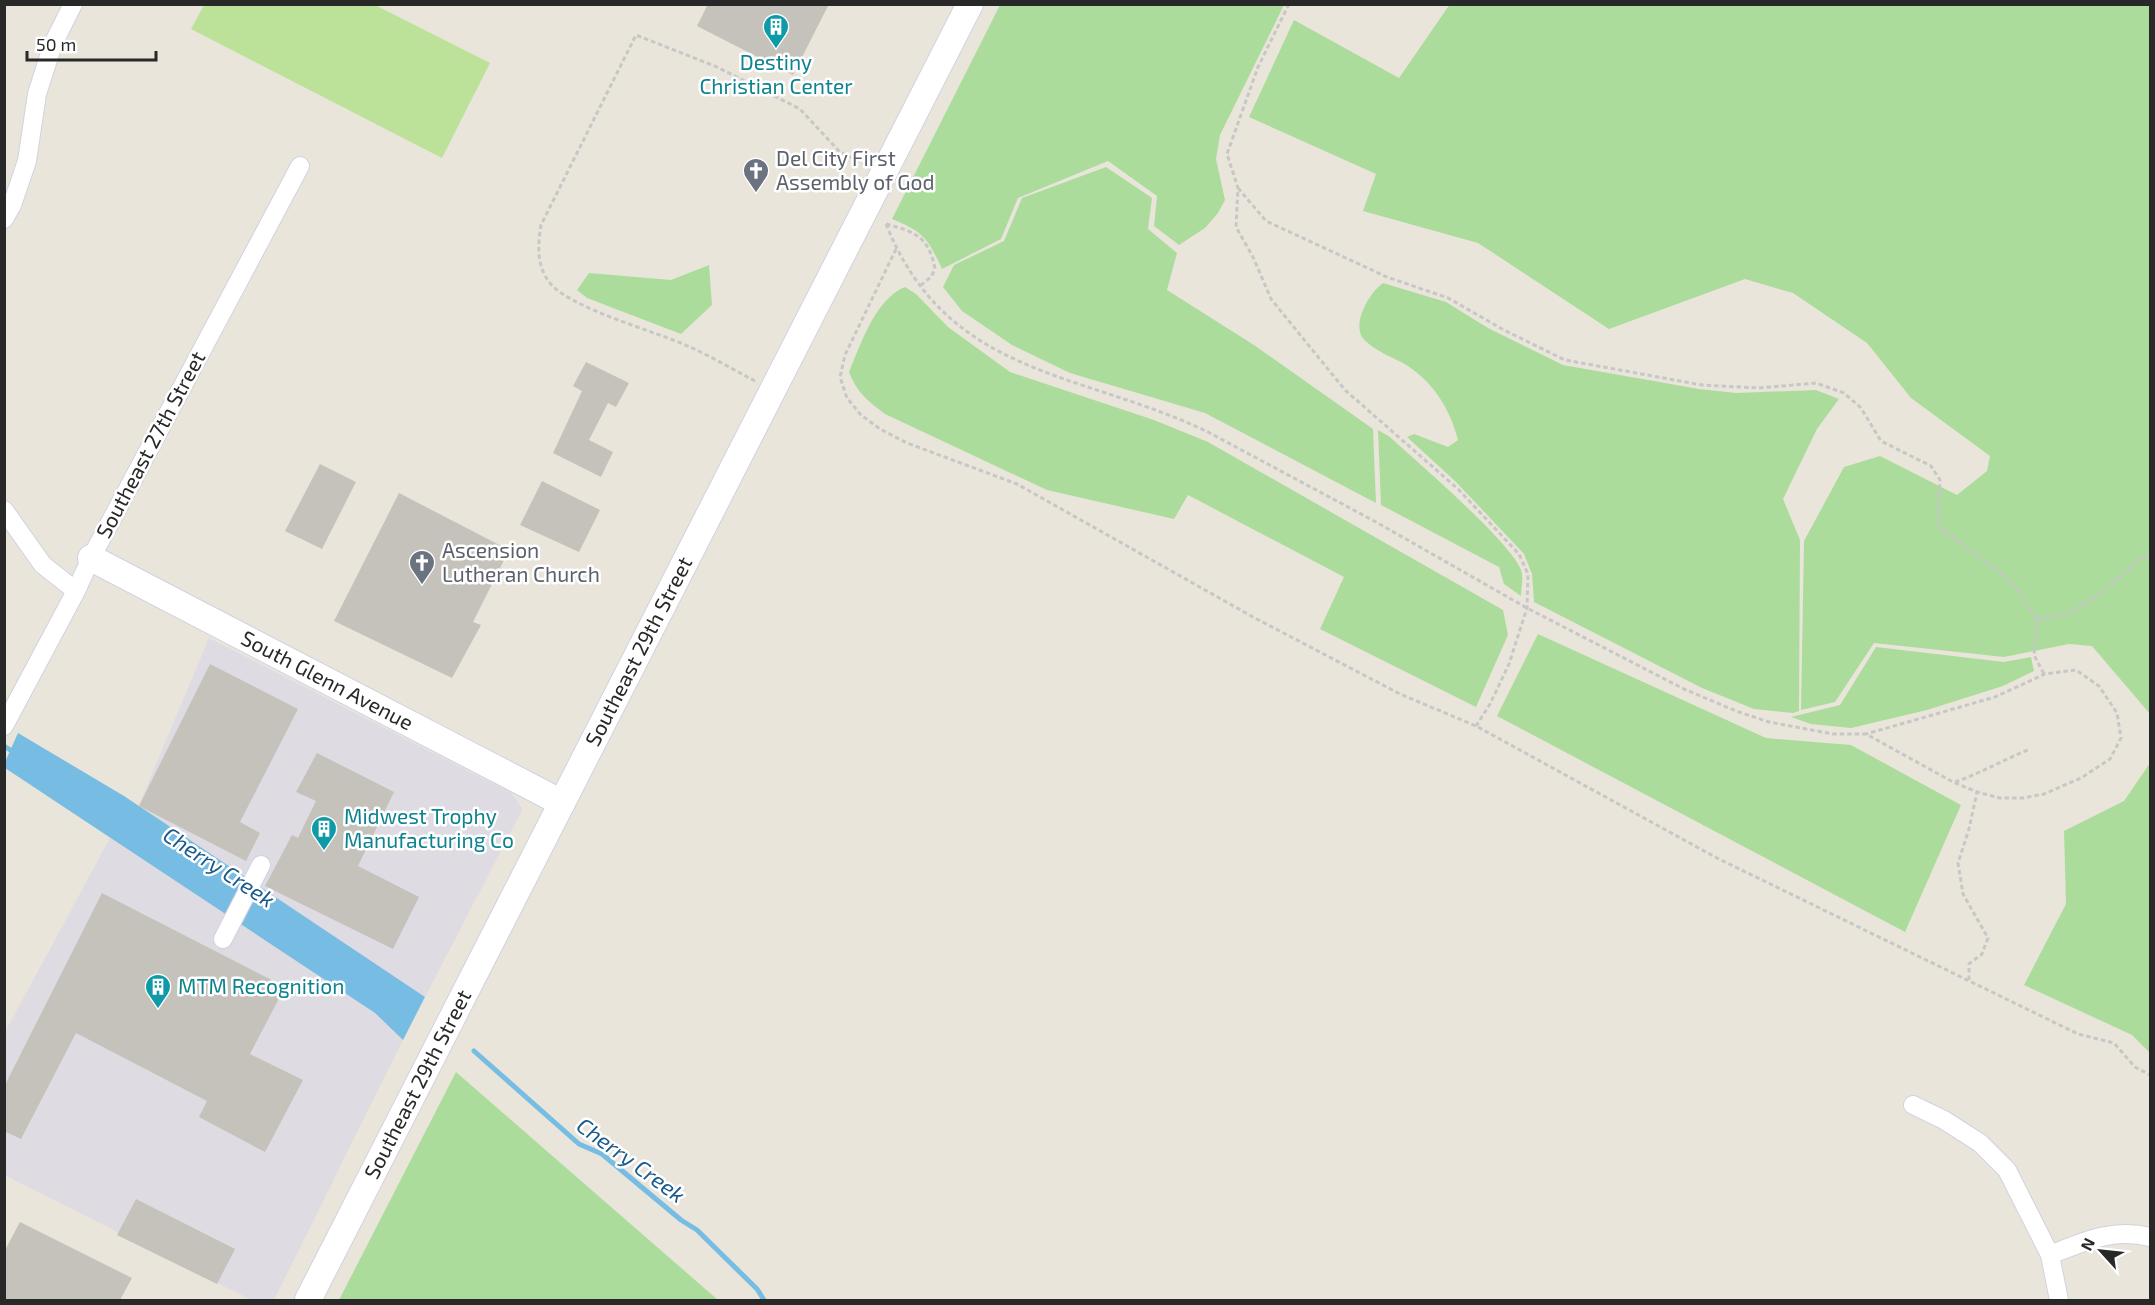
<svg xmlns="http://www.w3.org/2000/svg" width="2155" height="1305" font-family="'Exo 2',sans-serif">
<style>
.industrial{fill:#dedbe2}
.green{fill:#acdc9c}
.pitch{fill:#bce299}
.water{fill:#77bce3}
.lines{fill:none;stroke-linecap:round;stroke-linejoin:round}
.stream{stroke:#77bce3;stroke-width:5}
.building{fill:#c5c2bb}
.street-casing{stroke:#d1d2e0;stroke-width:20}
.secondary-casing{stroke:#d1d2e0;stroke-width:28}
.path{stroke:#c7c7c7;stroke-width:3;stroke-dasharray:4.5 3;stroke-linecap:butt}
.street{stroke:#fff;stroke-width:18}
.secondary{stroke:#fff;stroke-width:26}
.labels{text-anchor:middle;stroke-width:5;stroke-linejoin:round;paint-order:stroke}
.culture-label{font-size:21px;fill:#0d838f;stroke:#fff;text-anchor:start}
.worship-label{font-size:21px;fill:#5b616d;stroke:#fff;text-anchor:start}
.street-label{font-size:21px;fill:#282828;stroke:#fff}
.water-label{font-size:22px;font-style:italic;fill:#185a8d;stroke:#fff}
</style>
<rect width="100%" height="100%" fill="#eae5db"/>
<path class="industrial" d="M209 638 511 793 519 803 522 810 425 997 138 807Z
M110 838 375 1013 403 1040 274 1300H251L5 1175 4 1034Z"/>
<path class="green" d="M1450 4 2150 5V1053L2132 1035 2024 985 2066 904 2064 831 2124 801 2150 763V714L2092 646 2069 644 2004 657 1874 643 1835 702 1801 710 1804 541 1844 467 1880 456 1957 495 1987 471 1990 456 1911 398 1867 343 1793 293 1745 279 1609 329 1478 243 1363 211 1376 174 1249 117 1294 20 1399 78Z
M1000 5H1284L1220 135 1216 159 1225 200 1218 213 1205 228 1179 245 1154 226 1157 196 1108 161 1018 198 1001 239 942 269C928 239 924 232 892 219Z
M1106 167 1152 198 1148 229 1177 253 1167 290 1254 345 1373 429 1376 503 1205 413 1070 373 1012 345 962 311 943 287 954 265 1004 241 1022 198Z
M709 265 712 305 681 334 587 298 577 290 589 273 671 280Z
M1383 283 1446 302 1488 328 1563 365 1699 389 1736 393 1816 390 1839 399 1817 429 1783 499 1800 540 1799 711 1793 713 1754 709 1702 688 1534 602 1532 574 1524 554 1456 482 1407 437 1414 434 1448 447 1458 440C1450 408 1432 380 1403 363 1391 357 1367 347 1361 335 1354 319 1371 291 1383 283Z
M905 287 916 294 948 327 1010 372 1154 420 1208 442 1503 610 1508 635 1476 707 1320 629 1344 577 1188 495 1174 519 1047 490 885 414C869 402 856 392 849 372 861 344 875 299 905 287Z
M1378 430 1390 437C1415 460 1517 547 1522 573 1523 580 1521 589 1521 596L1504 584 1499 567 1381 505Z
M1538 634 1766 738 1851 745 1961 805 1905 932 1497 716Z
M1876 647 2004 662 2031 657 2034 671 2003 686 1927 710 1851 728 1811 724 1791 717 1840 705Z
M456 1072 718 1300H339Z"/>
<path class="pitch" d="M204 5H375L490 63 442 158 191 29Z"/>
<path class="water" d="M18 733 124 796 425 997 403 1040 375 1013 5 768V762Z"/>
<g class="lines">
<path class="stream" d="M4 746 15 753
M474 1051 579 1144 602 1154 681 1220 697 1230 757 1289 764 1300"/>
</g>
<path class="building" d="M708 4H829L793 75 697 26Z
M586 362 629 383 616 407 608 403 589 440 613 452 601 477 553 453 582 391 573 386Z
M320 464 356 482 322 549 285 531Z
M542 481 600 510 579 552 520 525Z
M399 493 509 550 473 622 481 625 452 678 334 621Z
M210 664 298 709 240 822 260 833 246 861 139 806Z
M317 753 394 792 358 866 419 897 393 949 265 886 292 835 298 838 316 801 296 792Z
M102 893 285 987 250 1054 303 1080 265 1152 199 1117 207 1101 76 1033 21 1139 4 1131V1087Z
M136 1199 235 1249 217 1284 117 1235Z
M20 1222 132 1278 120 1300H4V1252Z"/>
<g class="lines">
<defs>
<path id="street" d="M4 219 12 205 27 161 37 94 53 44 73 4
M4 510 43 565 76 591
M4 726 76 591 91 558 300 166
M223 939 261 865
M1913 1105 1944 1120 1980 1143 2007 1170 2050 1255 2059 1300
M2050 1255C2085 1241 2113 1228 2150 1237"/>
<g id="secondary">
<path id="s1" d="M91 558 562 803"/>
<path id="s2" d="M308 1300 970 4"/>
</g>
</defs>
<use href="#street" class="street-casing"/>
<use href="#secondary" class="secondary-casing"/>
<path class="path" d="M1289 4 1258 67 1227 154 1238 188 1236 227 1253 257 1271 299 1345 390 1458 489 1519 554 1528 574 1527 608 1509 664 1490 704 1476 726
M1238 188 1266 221 1387 277 1448 298 1504 330 1565 360 1702 385 1759 388 1816 383 1844 393 1861 408 1881 441 1931 466 1940 480 1938 526 2004 576 2018 590 2037 619 2066 614 2100 594 2142 557 2150 556
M886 224C947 377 1080 371 1206 431L1376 522 1527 608 1684 689 1736 711 1769 722 1833 734H1866L1953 782 1977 792 2000 798H2023L2044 794 2081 778 2110 759 2121 738 2117 713 2099 686 2076 670 2045 674 1995 697 1866 734
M886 224C916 232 929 237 935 269L931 277 920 286
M896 249 845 355 840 377 847 398 861 415 880 429 907 443 1017 484 1253 617 1400 694 1476 726 1717 858 2078 1034 2114 1043 2135 1067 2150 1075
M755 381C734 370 712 357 690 347 656 331 570 309 549 282 536 264 538 245 541 225L636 35 717 67 800 109 839 151 866 165
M2037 619 2034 655 2044 674
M1955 782C1981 773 2005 759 2030 749
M1969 980V964L1982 954 1988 938 1963 894 1958 863 1969 829 1977 792"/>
<use href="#street" class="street"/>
<use href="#secondary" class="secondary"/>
</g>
<defs>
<symbol id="building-pin" viewBox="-11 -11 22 30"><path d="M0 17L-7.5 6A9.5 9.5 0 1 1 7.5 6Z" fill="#0f9aa8" stroke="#fff"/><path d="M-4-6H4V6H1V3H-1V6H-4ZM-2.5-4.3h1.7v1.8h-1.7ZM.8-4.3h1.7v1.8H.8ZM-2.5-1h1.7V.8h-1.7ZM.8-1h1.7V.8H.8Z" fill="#fff"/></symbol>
<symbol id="church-pin" viewBox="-11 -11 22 30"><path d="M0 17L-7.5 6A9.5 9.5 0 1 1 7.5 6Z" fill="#6b7280" stroke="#fff"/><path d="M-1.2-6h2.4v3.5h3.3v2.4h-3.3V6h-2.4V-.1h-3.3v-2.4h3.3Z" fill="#fff"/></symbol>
</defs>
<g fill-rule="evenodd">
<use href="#building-pin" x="761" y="12" width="30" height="40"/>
<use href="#church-pin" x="741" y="156" width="30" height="40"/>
<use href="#church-pin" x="407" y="548" width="30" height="40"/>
<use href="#building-pin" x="309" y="814" width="30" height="40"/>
<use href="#building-pin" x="143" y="972" width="30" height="40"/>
</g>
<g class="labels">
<g class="culture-label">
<text x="776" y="70" text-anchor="middle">Destiny<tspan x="776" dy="24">Christian Center</tspan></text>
<text x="344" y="824">Midwest Trophy<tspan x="344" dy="24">Manufacturing Co</tspan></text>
<text x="178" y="994">MTM Recognition</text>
</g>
<g class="worship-label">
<text x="776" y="166">Del City First<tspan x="776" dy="24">Assembly of God</tspan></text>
<text x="442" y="558">Ascension<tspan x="442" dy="24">Lutheran Church</tspan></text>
</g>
<g class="street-label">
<text transform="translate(151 445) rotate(-62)" y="7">Southeast 27th Street</text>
<text dy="7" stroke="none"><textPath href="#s2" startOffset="728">Southeast 29th Street</textPath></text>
<text dy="7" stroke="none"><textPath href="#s1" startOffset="266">South Glenn Avenue</textPath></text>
<text dy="7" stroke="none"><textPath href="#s2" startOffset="242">Southeast 29th Street</textPath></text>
</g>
<g class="water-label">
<text transform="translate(219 867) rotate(33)" y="8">Cherry Creek</text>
<text transform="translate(631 1160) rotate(36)" y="8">Cherry Creek</text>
</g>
</g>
<rect width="2155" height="1305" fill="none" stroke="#282828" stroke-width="12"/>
<g transform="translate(2101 1251) rotate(297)" stroke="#ffffff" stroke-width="4.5" paint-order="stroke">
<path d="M0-4.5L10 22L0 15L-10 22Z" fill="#282828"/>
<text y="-9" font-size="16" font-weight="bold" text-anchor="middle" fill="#282828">N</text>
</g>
<path d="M27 51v9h129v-9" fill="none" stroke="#282828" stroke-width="3"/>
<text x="36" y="51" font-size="18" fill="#282828" stroke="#ffffff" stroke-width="4.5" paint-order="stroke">50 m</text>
</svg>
